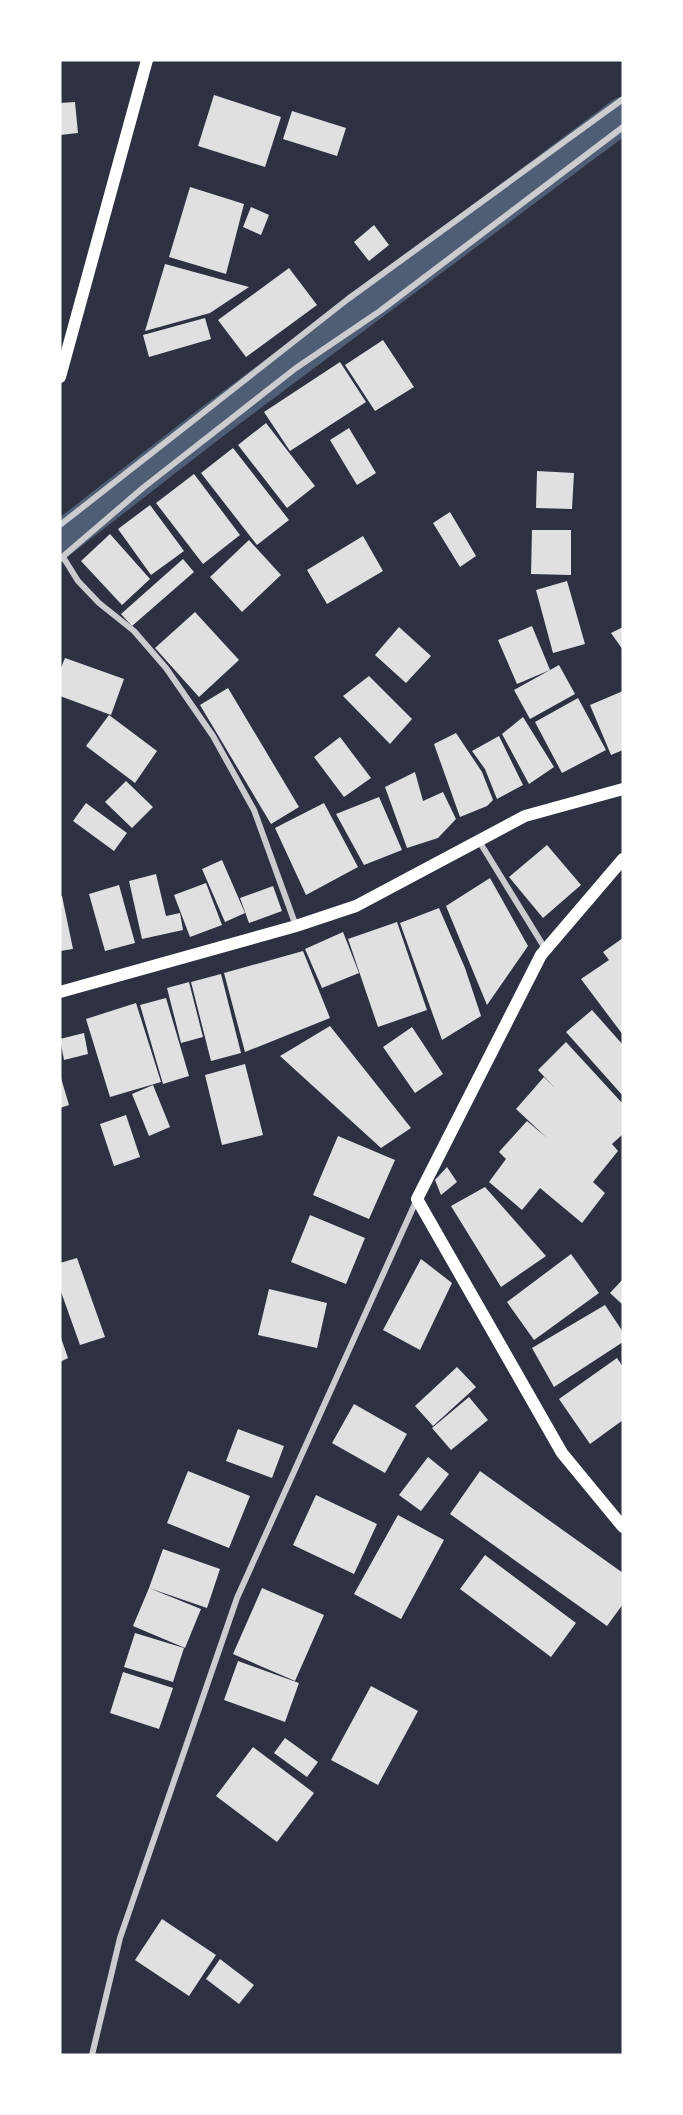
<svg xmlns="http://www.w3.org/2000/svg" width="683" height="2115" font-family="Montserrat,sans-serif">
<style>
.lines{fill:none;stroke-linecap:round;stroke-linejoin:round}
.canal{stroke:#4f5d75;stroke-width:36}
.building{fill:#e0e0e3}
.minor{stroke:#caccd0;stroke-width:6}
.secondary{stroke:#fff;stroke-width:12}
</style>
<rect width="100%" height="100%" fill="#2d3142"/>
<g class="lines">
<path class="canal" d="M60 540 208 425 623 115"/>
</g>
<path class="building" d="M214 95 281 117 265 167 198 146Z
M75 102 78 133 60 135V103Z
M292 111 346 128 337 156 283 139Z
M190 187 244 204 226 274 169 257Z
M251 207 269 215 261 235 243 227Z
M374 225 389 245 369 261 354 242Z
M165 264 249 287 210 313 145 331Z
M289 268 317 305 246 357 218 320Z
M205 318 211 339 149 357 143 335Z
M383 340 414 387 375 411 345 365Z
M340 362 366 402 290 451 264 412Z
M266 423 315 486 287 508 238 445Z
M349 428 376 473 357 485 330 440Z
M233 448 289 520 257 545 201 473Z
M537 471 574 473 572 509 536 508Z
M194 474 240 535 203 564 156 503Z
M150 505 184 551 151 575 118 529Z
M450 512 476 556 460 567 433 523Z
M532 530H571V575L531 574Z
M110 534 150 579 122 605 81 561Z
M363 536 383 571 327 604 307 570Z
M249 540 281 575 242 612 210 577Z
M183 559 194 572 132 626 121 614Z
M567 581 585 644 553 653 536 590Z
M195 612 239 660 199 697 155 648Z
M532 626 550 670 517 684 498 640Z
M399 627 431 656 406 683 375 655Z
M623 627V650L611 633Z
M65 658 124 679 111 715 60 696V670Z
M559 665 575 694 530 719 514 690Z
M369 676 412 719 390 744 343 696Z
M228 688 299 807 271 824 200 705Z
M623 691V750L611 755 590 705Z
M578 698 606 750 562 773 535 722Z
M109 715 157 751 135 783 86 746Z
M523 717 554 767 529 784 502 734Z
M456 733 482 772 493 800 487 806 460 817 434 744Z
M499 736 523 785 497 799 485 769 472 751Z
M340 737 371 778 344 797 314 757Z
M415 772 423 801 443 792 456 819 438 838 407 848 385 787Z
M126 781 153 807 132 828 105 802Z
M379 797 402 850 364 865 336 814Z
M86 803 127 833 114 851 73 821Z
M324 803 358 867 306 895 275 828Z
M547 845 581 885 543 918 509 877Z
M222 860 245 913 225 922 202 869Z
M156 874 166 916 180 913 183 930 142 939 129 881Z
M490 878 528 946 487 1005 446 906Z
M206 883 222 925 190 937 174 895Z
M119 885 135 943 105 951 89 894Z
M273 886 282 911 249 923 240 898Z
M60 896H62L73 949 60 951Z
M439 908 465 968 481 1016 442 1040 400 923Z
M397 922 427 1010 378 1027 348 939Z
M343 932 359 973 322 988 305 949Z
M623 938V1035L581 979 609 960 603 952Z
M303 951 330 1018 245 1052 224 973Z
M221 974 241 1053 211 1061 191 982Z
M189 982 203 1037 181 1043 167 988Z
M166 998 189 1076 163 1084 140 1005Z
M136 1003 161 1082 110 1097 86 1019Z
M592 1010 623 1045V1096L566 1032Z
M330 1026 411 1128 381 1148 280 1056Z
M412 1027 443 1074 415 1093 383 1047Z
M84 1033 88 1054 64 1060 60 1039Z
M566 1042 623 1104V1134L612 1144 618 1151 593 1182 605 1193 582 1223 540 1188 522 1210 489 1182 506 1159 499 1152 527 1121 547 1138 516 1109 544 1077 555 1088 538 1070Z
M245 1064 263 1135 222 1145 205 1075Z
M61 1078 69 1105 60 1108V1079Z
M153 1085 170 1127 149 1136 132 1094Z
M126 1115 140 1157 114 1166 100 1124Z
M338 1136 395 1160 369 1219 313 1195Z
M447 1167 457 1182 441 1195 435 1180Z
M485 1187 546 1256 501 1287 451 1206Z
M310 1215 365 1238 346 1284 291 1262Z
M571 1254 599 1293 534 1340 507 1302Z
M77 1258 105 1337 80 1345 60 1289V1263Z
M421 1259 452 1283 420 1350 383 1330Z
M623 1279V1305L610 1293Z
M269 1289 327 1303 317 1348 258 1335Z
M605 1305 623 1332V1342L554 1387 532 1348Z
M60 1335 68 1358 60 1362Z
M617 1358 623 1367V1420L590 1444 559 1399Z
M457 1367 476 1387 433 1426 415 1406Z
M469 1397 488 1420 451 1450 432 1428Z
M354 1404 407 1434 385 1473 332 1443Z
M238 1429 284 1446 272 1478 226 1461Z
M428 1457 449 1474 421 1511 399 1495Z
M188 1471 250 1496 229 1548 167 1523Z
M480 1471 623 1573V1604L607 1626 450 1514Z
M316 1495 377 1524 354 1574 293 1545Z
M398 1515 444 1540 401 1619 354 1594Z
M163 1549 220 1569 207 1608 149 1588Z
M485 1555 576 1623 551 1657 460 1589Z
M149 1588 201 1609 185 1648 133 1626Z
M262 1588 324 1615 295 1681 233 1654Z
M135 1633 184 1648 173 1682 124 1667Z
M238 1661 299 1683 285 1722 224 1700Z
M123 1672 173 1688 159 1729 110 1713Z
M371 1686 418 1711 378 1785 331 1760Z
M285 1738 318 1762 307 1777 274 1753Z
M253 1747 314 1793 277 1842 216 1796Z
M162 1919 216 1955 189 1996 135 1960Z
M220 1959 254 1985 239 2004 206 1979Z"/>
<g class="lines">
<path class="minor" d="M60 525 348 299 623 99
M63 557 78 581 99 603 134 631 166 668 213 736 254 810 296 926
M60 559 144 487 296 368 380 311 623 127
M479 841 546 950
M92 2055 120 1938 237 1598 417 1199"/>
<path class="secondary" d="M60 377 147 60
M623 859 541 955 417 1199 562 1453 623 1527
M60 992 296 926 356 906 525 816 623 789"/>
</g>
<rect width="683" height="2115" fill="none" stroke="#ffffff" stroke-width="123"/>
</svg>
